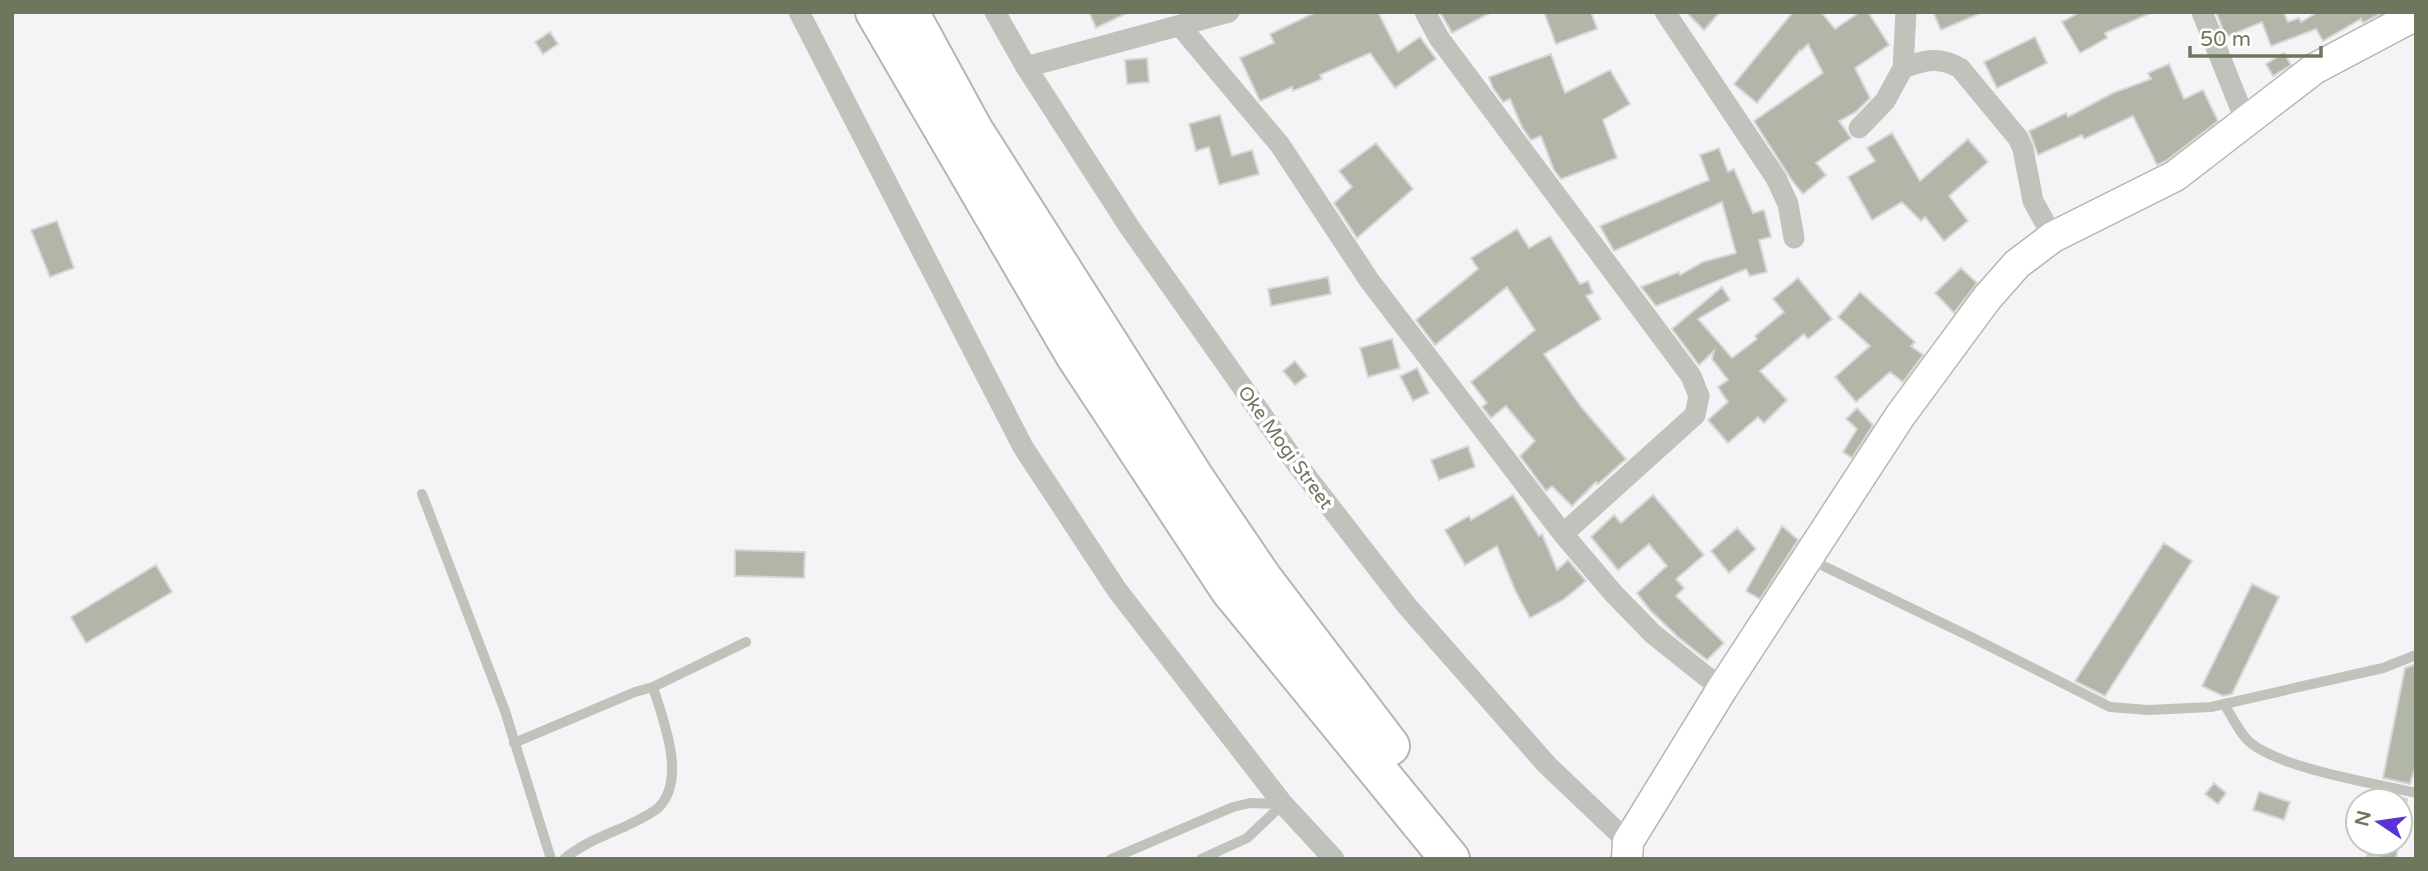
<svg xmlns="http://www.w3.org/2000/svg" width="2428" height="871" font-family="'Varela Round',sans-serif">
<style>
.building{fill:#b1b6a9;stroke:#d8d6d8;stroke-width:2}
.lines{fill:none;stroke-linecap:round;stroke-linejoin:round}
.secondary-casing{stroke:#b3b8ae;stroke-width:33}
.highway-casing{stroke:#b3b7af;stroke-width:42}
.lane{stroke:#c0c3bb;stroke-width:10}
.street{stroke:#c0c3bb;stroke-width:21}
.secondary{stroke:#fff;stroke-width:30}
.highway{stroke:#fff;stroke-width:38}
.labels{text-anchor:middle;stroke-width:7;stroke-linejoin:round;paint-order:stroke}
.street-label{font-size:19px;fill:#6c775e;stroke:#fff}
</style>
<rect width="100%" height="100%" fill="#f6f3f6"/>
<path class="building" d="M1089 12H1129L1096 28Z
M1316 12H1378L1398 52 1420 37 1436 59 1395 88 1370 53 1320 75 1322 79 1293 91 1292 87 1260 101 1240 58 1274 43 1270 34Z
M1440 12H1492L1452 33Z
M1544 12H1591L1597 29 1556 44Z
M1686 12H1720L1704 30Z
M1793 12H1821L1835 29 1860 12H1868L1889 45 1855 68 1870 98 1856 112 1839 121 1851 138 1816 163 1826 175 1803 194 1791 179 1754 121 1823 73 1808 44 1801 51 1800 50 1757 103 1734 84Z
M1933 12H1983L1941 30Z
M2080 12H2153L2105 33 2107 38 2080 53 2062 22Z
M2216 12H2286L2284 13 2288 22 2299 18 2301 22 2318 12 2382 13 2363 23 2361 19 2323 41 2316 29 2271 46 2262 22 2226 37Z
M550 32 558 44 543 54 535 42Z
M2035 37 2047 63 1997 88 1984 62Z
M2284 53 2291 65 2273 76 2266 64Z
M1551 54 1565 93 1610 70 1630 104 1603 120 1617 158 1561 179 1554 170 1541 136 1531 140 1522 127 1510 99 1503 102 1493 88 1489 77Z
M1147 58 1149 82 1127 84 1125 60Z
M2169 64 2184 99 2203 90 2218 121 2166 161 2157 165 2133 116 2084 139 2082 135 2038 155 2029 131 2066 113 2068 117 2113 93 2151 79 2148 73Z
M1220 115 1232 156 1252 150 1259 174 1219 185 1209 147 1196 151 1189 124Z
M1892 133 1920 181 1968 139 1988 162 1949 196 1968 221 1944 241 1925 217 1921 221 1902 202 1872 220 1848 177 1875 161 1867 148Z
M1376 143 1413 189 1357 238 1334 203 1352 187 1339 171Z
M1719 148 1728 172 1734 169 1753 213 1764 210 1771 237 1759 240 1767 272 1750 276 1746 269 1656 306 1641 287 1679 272 1680 275 1703 262 1736 253 1722 202 1614 251 1600 226 1709 180 1700 155Z
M57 221 74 268 50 277 31 230Z
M1517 229 1529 248 1550 236 1580 284 1588 281 1593 293 1586 296 1601 319 1544 354 1581 407 1626 459 1598 484 1596 482 1572 506 1552 486 1546 491 1520 456 1535 441 1506 406 1491 418 1482 407 1487 403 1471 382 1535 330 1507 287 1435 345 1416 320 1478 269 1471 258Z
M1961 268 1977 283 1954 313 1935 293Z
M1328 277 1331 294 1271 306 1268 289Z
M1798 278 1832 319 1808 339 1804 334 1760 371 1787 400 1764 423 1758 417 1728 443 1708 420 1728 402 1718 387 1728 380 1712 359 1714 351 1699 365 1672 329 1722 287 1730 300 1698 319 1732 358 1757 339 1755 336 1784 312 1773 299Z
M1860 292 1915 342 1911 346 1923 355 1903 382 1890 372 1856 402 1835 377 1870 346 1838 317Z
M1392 339 1400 368 1368 377 1360 348Z
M1295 361 1307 376 1295 385 1283 371Z
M1417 368 1429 393 1413 401 1400 376Z
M1857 408 1873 425 1852 458 1843 452 1857 429 1846 419Z
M1468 446 1475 467 1439 480 1431 460Z
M1513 495 1539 536 1542 534 1557 570 1568 560 1586 581 1563 600 1530 618 1515 590 1497 546 1465 565 1445 530 1469 516 1471 520Z
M1653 495 1704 555 1676 579 1684 588 1676 596 1724 643 1707 660 1678 637 1651 611 1637 593 1667 566 1649 544 1618 570 1591 537 1614 515 1621 523Z
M1782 526 1798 540 1760 599 1746 591Z
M1737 528 1756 549 1729 573 1711 551Z
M2164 543 2192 561 2105 696 2075 681Z
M735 550 805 552 804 578 735 576Z
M156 565 172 592 86 643 71 617Z
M2252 584 2279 597 2232 694 2223 696 2202 686Z
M2416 664V765L2410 784 2383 778 2405 668Z
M2214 783 2226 793 2218 804 2205 794Z
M2259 792 2290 802 2284 820 2253 810Z
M2380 793 2407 799V801H2378Z
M2370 843H2399L2396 859 2367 856Z"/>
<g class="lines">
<defs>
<path id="secondary" d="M1627 859 1628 842 1722 689 1900 416 1987 298 2017 264 2053 237 2175 176 2314 69 2416 15"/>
<path id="highway" d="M875 12 1075 355 1230 590 1450 859
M909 12 974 131 1195 479 1263 579 1390 746"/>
</defs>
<use href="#secondary" class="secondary-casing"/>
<use href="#highway" class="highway-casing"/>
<path class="lane" d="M422 494 505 711 551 859
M1809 559 1973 638 2110 707 2148 710 2211 707 2383 668 2416 655
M2224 704C2232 716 2240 735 2252 744 2285 769 2373 783 2416 793
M514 743 635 692 653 687 746 642
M564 859C583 843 604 836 626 826 636 821 652 814 659 807 687 778 663 720 653 687
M1111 859 1233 807 1250 803 1283 804
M1201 859 1247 838 1283 804"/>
<path class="street" d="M799 12 1023 447 1117 590 1283 804 1334 859
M995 12 1026 67 1130 228 1296 463 1407 606 1547 765 1628 842
M1425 12 1439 38 1691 376 1699 396 1695 415 1563 534
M1665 12 1776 178 1788 204 1794 238
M2202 12 2246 122
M1181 27 1280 145 1369 280 1563 534 1614 594 1653 634 1722 689
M1026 67 1229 12
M1903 68C1925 60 1939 56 1960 68L2018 138 2023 149 2033 201 2053 237
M1859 128 1885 101 1903 68 1906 12"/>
<use href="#secondary" class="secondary"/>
<use href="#highway" class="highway"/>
</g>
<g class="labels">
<g class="street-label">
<text transform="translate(1286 447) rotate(54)" y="7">Oke Mogi Street</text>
</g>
</g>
<rect width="2428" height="871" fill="none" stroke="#6c775e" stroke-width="28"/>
<g transform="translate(2379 822) rotate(283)"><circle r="33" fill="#ffffff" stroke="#c4c9bf" stroke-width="2"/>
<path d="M0-5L12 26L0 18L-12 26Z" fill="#5b33d6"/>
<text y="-10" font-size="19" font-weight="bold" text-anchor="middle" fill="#6c775e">N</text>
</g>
<path d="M2190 46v10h131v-10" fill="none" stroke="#6c775e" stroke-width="3.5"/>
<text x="2200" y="46" font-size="21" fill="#6c775e" stroke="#ffffff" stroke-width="5" paint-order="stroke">50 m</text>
</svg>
